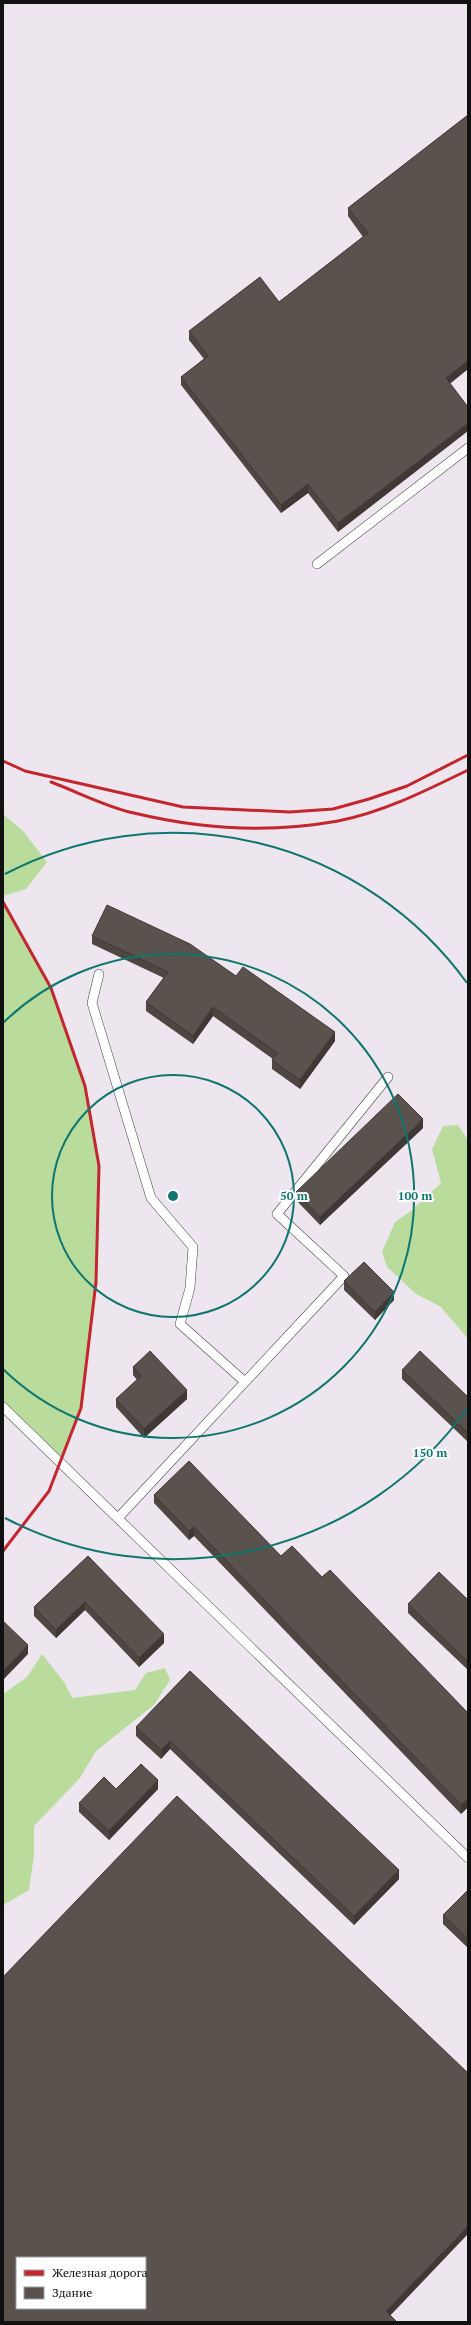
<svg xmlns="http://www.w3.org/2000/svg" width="471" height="2325" font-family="'PT Serif',serif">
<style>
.industrial{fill:#eee6ef;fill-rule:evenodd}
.forest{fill:#b9dc9c}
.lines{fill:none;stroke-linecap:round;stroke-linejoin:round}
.service-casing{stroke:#444;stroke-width:10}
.service{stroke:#fff;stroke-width:9}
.rail{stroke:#c4262e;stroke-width:3}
.wall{fill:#4d4742}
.shaded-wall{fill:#3f3936}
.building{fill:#5a524d;stroke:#3f3936;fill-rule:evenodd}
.ring{fill:none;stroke:#0f766e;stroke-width:2}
.centre{fill:#0f766e;stroke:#fff;stroke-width:2}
.ring-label{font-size:12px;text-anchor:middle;font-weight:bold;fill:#0f766e;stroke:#fff;stroke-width:4;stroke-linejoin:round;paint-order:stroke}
</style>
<rect width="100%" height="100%" fill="#fffdf5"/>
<path class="industrial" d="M3 3H468V2322H3ZM17 2258H145V2308H17Z"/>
<path class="forest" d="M3 814 23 831 47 862 26 889 3 896Z
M3 902 51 988 85 1086 99 1166 96 1282 81 1408 60 1462 3 1407Z
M458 1125 468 1140V1339L441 1307 416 1294 387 1267 382 1252 395 1222 411 1211 441 1183 432 1149 443 1126Z
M42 1654 64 1682 72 1698 135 1690 146 1673 165 1668 170 1680 154 1705 96 1751 80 1778 34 1826V1855L29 1890 3 1905V1694L27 1677Z"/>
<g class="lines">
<defs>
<path id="service" d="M317 564 468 448
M99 974 92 1003 151 1198 193 1247 190 1288 180 1324 245 1382
M3 1407 468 1858
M118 1518 344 1276 277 1214 388 1077"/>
</defs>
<use href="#service" class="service-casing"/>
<use href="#service" class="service"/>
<path class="rail" d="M3 761 25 771 183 807 290 812 333 809 369 799 407 786 468 755
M51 782C78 792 106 807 134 813 200 829 271 833 338 821 384 812 427 790 468 770
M3 902 51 988 85 1086 99 1166 96 1282 81 1408 49 1491 3 1551"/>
</g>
<path class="wall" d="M468 115V369L450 383 338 532 308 493 281 513 181 385V377L204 359 189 340V331L279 302 363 237 348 216V208Z
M92 936 236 976 335 1041 300 1089 272 1069V1060L273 1059 213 1016 193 1044 146 1011V1002L164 978 92 944Z
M423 1128 320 1225 296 1200V1192Z
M344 1281 394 1300 375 1320 344 1290Z
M133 1367 187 1399 144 1438 116 1407V1399L137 1380 133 1375Z
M402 1370 468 1397V1442L402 1379Z
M154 1495 281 1556 322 1577 468 1713V1807L461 1814 194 1536 189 1540 154 1503Z
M88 1556 164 1643 139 1667 85 1610 56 1638 34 1616V1607Z
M468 1600V1670L408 1613V1604Z
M190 1671 399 1879 354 1925 170 1749 161 1759 136 1736V1727Z
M116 1789H158L109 1840 79 1812V1803Z
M468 1890V1948L443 1924V1915Z"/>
<path class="shaded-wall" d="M468 361V369L446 387V378Z
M468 423V431L338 532V523Z
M308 484V493L281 513V505Z
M213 1007V1016L193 1044V1036Z
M335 1032V1041L300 1089V1080Z
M423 1119V1128L320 1225V1217Z
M394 1292V1300L375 1320V1312Z
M187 1390V1399L144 1438V1429Z
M194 1527V1536L189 1540V1531Z
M85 1602V1610L56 1638V1630Z
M164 1634V1643L139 1667V1658Z
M28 1645V1654L3 1680V1671Z
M170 1741V1749L161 1759V1750Z
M158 1780V1789L109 1840V1831Z
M468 1799V1807L461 1814V1805Z
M399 1870V1879L354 1925V1916Z
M468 2226V2234L386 2320V2311Z"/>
<path class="building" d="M468 115V361L446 378 468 407V423L338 523 308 484 281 505 181 377 208 356 189 331 260 277 279 302 368 233 348 208Z
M107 905 190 944 236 976 243 967 335 1032 300 1080 272 1060 277 1053 213 1007 193 1036 146 1002 168 972 92 936Z
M398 1094 423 1119 320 1217 296 1192Z
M364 1262 394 1292 375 1312 344 1281Z
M150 1351 187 1390 144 1429 116 1399 141 1376 133 1367Z
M420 1351 468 1397V1433L402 1370Z
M189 1461 281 1556 292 1546 322 1577 330 1570 468 1713V1799L461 1805 194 1527 189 1531 154 1495Z
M88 1556 164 1634 139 1658 85 1602 56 1630 34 1607Z
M439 1572 468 1600V1662L408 1604Z
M3 1621 28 1645 3 1671Z
M190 1671 399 1870 354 1916 170 1741 161 1750 136 1727Z
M141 1764 158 1780 109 1831 79 1803 104 1777 116 1789Z
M177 1796 468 2073V2226L386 2311 397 2322H3V1977ZM17 2258H145V2308H17Z
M468 1890V1939L443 1915Z"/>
<g class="ring">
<circle cx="173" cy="1196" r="121"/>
<path d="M3 1023A242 242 0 1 1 3 1369"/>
<path d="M467 1409A363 363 0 0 1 5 1518M5 874A363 363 0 0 1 467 983"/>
</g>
<circle cx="173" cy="1196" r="6" class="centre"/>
<g class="ring-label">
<text x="294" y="1200">50 m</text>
<text x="415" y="1200">100 m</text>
<text x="430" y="1457">150 m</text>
</g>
<rect width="471" height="2325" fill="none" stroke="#111111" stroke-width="8"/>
<rect x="16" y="2257" width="130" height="52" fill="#ffffff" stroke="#a0a0a0"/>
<rect x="24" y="2270" width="20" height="6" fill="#c4262e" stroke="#a0a0a0"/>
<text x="52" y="2277" font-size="12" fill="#111111">Железная дорога</text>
<rect x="24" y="2287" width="20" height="12" fill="#5a524d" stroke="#a0a0a0"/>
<text x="52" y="2297" font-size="12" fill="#111111">Здание</text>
</svg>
